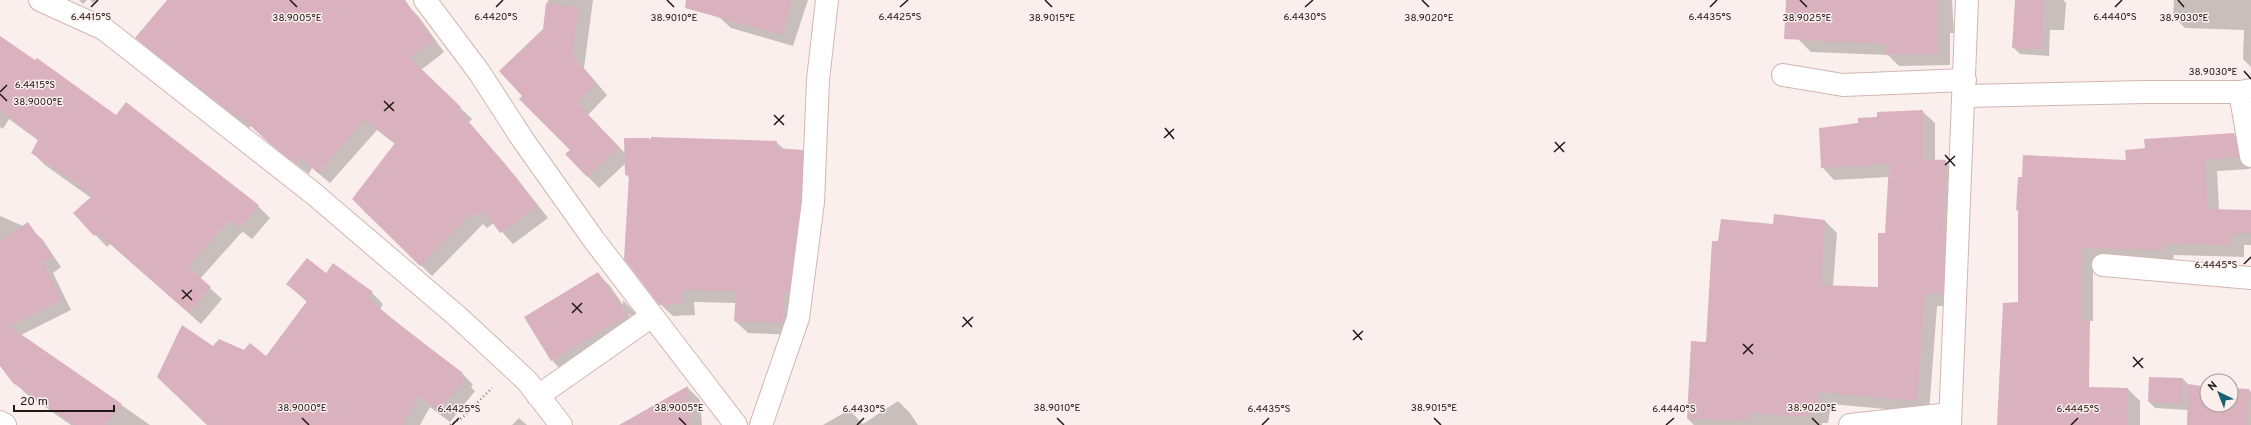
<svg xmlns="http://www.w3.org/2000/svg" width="2251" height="425" font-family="Overpass,sans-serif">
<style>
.shadow{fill:#0003}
.building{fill:#dab2bf}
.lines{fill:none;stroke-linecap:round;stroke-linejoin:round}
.street-casing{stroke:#d2b6b0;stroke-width:24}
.secondary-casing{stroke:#d2b6b0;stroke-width:24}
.path{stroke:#8c817f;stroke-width:2.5;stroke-dasharray:1 3;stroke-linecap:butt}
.street{stroke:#fff;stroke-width:22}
.secondary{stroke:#fff;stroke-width:22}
.ticks{fill:none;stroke:#201715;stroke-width:1.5}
.ticks-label{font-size:10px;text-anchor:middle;fill:#201715;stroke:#fbefed;stroke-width:3;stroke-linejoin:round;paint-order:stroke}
</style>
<rect width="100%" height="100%" fill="#fbefed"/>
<path class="shadow" d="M79 0H87L83 4Z
M90 0H97L93 3Z
M168 0H382L407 5 419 17 444 52 421 70 472 119 469 122 516 177 548 218 513 244 494 223 487 228 483 224 432 276 364 211 395 144 377 130 330 183 312 168 309 174 282 154 251 126 249 128 148 49 136 37Z
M548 0H593L584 68 607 95 588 115 626 154 625 139 776 142 785 150 802 151 815 163 795 335 748 333 735 321 736 303 694 302 695 315 673 316 660 304 630 178 626 175V163L599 188 566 154 571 150 523 96 544 30Z
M724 0H808L793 46 731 28 719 17Z
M1802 0H1952L1954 33H1950V65L1899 66 1888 55 1811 52 1799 40Z
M2016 0H2063L2066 3 2064 30H2050L2049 56 2020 54 2013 47Z
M2174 0H2251V67L2243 59 2244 30 2185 28 2173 15Z
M0 38 117 116 258 206 270 218 252 239 243 232 240 234 200 279 222 299 201 324 110 244 107 247 75 213 91 198 45 165 33 153 39 141 9 119 3 129 0 127Z
M1922 111 1935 123V161H1945L1957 173 1955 306H1937L1929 413 1831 404 1828 423H1822V425H1694L1688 419 1707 343 1719 242 1774 225 1775 215 1825 221 1837 233 1833 286 1879 288 1886 234 1889 177 1834 180 1822 167 1859 124 1878 118Z
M2234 134 2246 146 2250 169 2217 171 2219 210 2251 211V245H2244V257L2174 255 2173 261 2093 259V321L2068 320 2058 425H1998L2000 372 2019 303V212L2017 210 2127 161 2146 149Z
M0 216 32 230 43 240 61 267 53 273 71 310 21 335 150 425H71L25 393 0 365Z
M327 274 372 293 383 304 380 309 462 373 473 385 471 387 475 391 450 422 430 407 420 425H208L158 377 213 348 266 357 308 303 288 284Z
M598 274 610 286 623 305V300L640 318 635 319 628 313 638 328 564 373 552 360Z
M2183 379 2189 385 2207 388V405H2231V389L2249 390 2251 392V425H2188V410L2155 408 2149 402Z
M688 388 700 400 702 425H621Z
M2128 389 2140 401V425H2091Z
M898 401 910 413 918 425H823L849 410 863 424Z
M519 418 527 425H512Z"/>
<path class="building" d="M167 0H405L433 40 410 58 461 107 458 110 505 164 537 206 500 233 483 210 475 217 471 213 420 266 352 199 395 143 365 119 318 173 300 157 297 164 269 143 239 115 237 117 135 38Z
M686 0H792L782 35 685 8Z
M1786 0H1938V54H1886V44L1784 39Z
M2015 0H2044L2042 50 2012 48Z
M546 3 579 8 572 56 596 83 577 103 619 147 587 177 565 154 570 150 519 99 522 96 499 71 543 29Z
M0 36 35 60 37 58 116 115 126 102 259 205 240 228 231 221 228 222 188 267 211 287 189 313 98 233 94 236 73 213 92 196 79 187 81 186 31 153 38 140 0 110Z
M1923 110V159L1946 160 1943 232H1945L1943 294H1925L1917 401 1819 392 1816 411H1810V417L1749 413V420L1687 419 1691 341 1706 342 1712 241H1718L1721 219 1773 224 1774 214 1825 220 1821 285 1878 287V233H1885L1889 164 1821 168 1819 128 1858 123V118L1877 117V112Z
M2234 133 2239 157 2205 160 2208 209 2251 210V233L2232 234V245L2162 244 2161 250 2082 248V320H2090L2089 387 2128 388V425H1997L2003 303 2018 302V210H2016L2018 177H2022L2023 155 2126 160 2125 150 2145 148 2144 139Z
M651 137 777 141 776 148 803 150 801 201 789 293H784L783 323 734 321 736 291 682 290 683 303 659 305 624 259 629 175H625L624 138H649L651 140Z
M28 222 52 256 43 262 62 300 9 326 122 404 106 425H74L13 383 0 366V241Z
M307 258 326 273 333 263 373 292 368 298 403 328 463 373 460 375 465 379 438 411 419 396 402 425H207L157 377 182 325 213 346 219 339 244 350 250 343 266 356 307 301 286 284Z
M598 272 627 315 551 361 524 317Z
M2149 377 2183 378 2182 404 2148 402Z
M2188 384 2207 387V405H2231V388L2249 389 2248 425H2187Z
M688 386 690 425H619Z"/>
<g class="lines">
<defs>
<path id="street" d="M40 0 104 29 314 194 458 317 527 381 561 425
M425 0 479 72 523 140 594 240 736 425
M1783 75 1843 85 1965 80
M2240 92 2251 156
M1965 96 2145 92H2240L2251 90
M2103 265 2251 278
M538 396 652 316
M0 422 5 425
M761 425 798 318 813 202 818 80 827 0
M1850 425 1950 414"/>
<path id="secondary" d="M1950 425 1967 0"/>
</defs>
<use href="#street" class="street-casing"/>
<use href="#secondary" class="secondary-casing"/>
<path class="path" d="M450 425 462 418 492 388"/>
<use href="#street" class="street"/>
<use href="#secondary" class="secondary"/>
</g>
<path class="ticks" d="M290 0 297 7M667 0 674 7M1045 0 1052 7M1422 0 1429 7M1800 0 1807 7M2178 0 2184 7M91 7 98 0M496 7 503 0M900 7 908 0M1305 7 1313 0M1710 7 1717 0M2115 7 2122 0M2244 71 2251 79M0 92 7 85M0 94 7 101M384 101 394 111M384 111 394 102M774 115 784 125M774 125 784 115M1165 128 1174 139M1164 138 1174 129M1555 142 1564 152M1554 152 1565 142M1945 155 1955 166M1945 165 1955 156M2244 264 2251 257M182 290 192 300M182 299 192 290M572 303 582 313M572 313 582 303M963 317 972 327M962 327 973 317M1353 330 1362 340M1353 340 1363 331M1743 344 1753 354M1743 354 1753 344M2133 357 2143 368M2133 367 2143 358M302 418 309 425M679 418 686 425M1057 418 1064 425M1434 418 1441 425M1812 418 1819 425M452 425 459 418M857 425 864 418M1262 425 1269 418M1666 425 1674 418M2071 425 2078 418"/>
<g class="ticks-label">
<text x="91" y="20">6.4415°S</text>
<text x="496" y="20">6.4420°S</text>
<text x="900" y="20">6.4425°S</text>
<text x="1305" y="20">6.4430°S</text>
<text x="1710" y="20">6.4435°S</text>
<text x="2115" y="20">6.4440°S</text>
<text x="2184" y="21">38.9030°E</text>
<text x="1052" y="21">38.9015°E</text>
<text x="1807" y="21">38.9025°E</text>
<text x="297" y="21">38.9005°E</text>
<text x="674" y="21">38.9010°E</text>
<text x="1429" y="21">38.9020°E</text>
<text x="2213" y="75">38.9030°E</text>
<text x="35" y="88">6.4415°S</text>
<text x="38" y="105">38.9000°E</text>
<text x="2216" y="268">6.4445°S</text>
<text x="302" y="411">38.9000°E</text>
<text x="679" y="411">38.9005°E</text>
<text x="1057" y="411">38.9010°E</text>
<text x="1434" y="411">38.9015°E</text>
<text x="1812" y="411">38.9020°E</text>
<text x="459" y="412">6.4425°S</text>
<text x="864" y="412">6.4430°S</text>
<text x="1269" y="412">6.4435°S</text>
<text x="1674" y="412">6.4440°S</text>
<text x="2078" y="412">6.4445°S</text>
</g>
<g transform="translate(2219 393) rotate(317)"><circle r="19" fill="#fbefed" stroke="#a39997"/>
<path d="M0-3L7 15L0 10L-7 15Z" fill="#196071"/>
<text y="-6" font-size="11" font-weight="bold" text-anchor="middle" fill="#201715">N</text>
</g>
<path d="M14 405v6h100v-6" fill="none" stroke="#201715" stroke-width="2"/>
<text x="20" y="405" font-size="12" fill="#201715" stroke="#fbefed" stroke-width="3" paint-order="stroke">20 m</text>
</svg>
